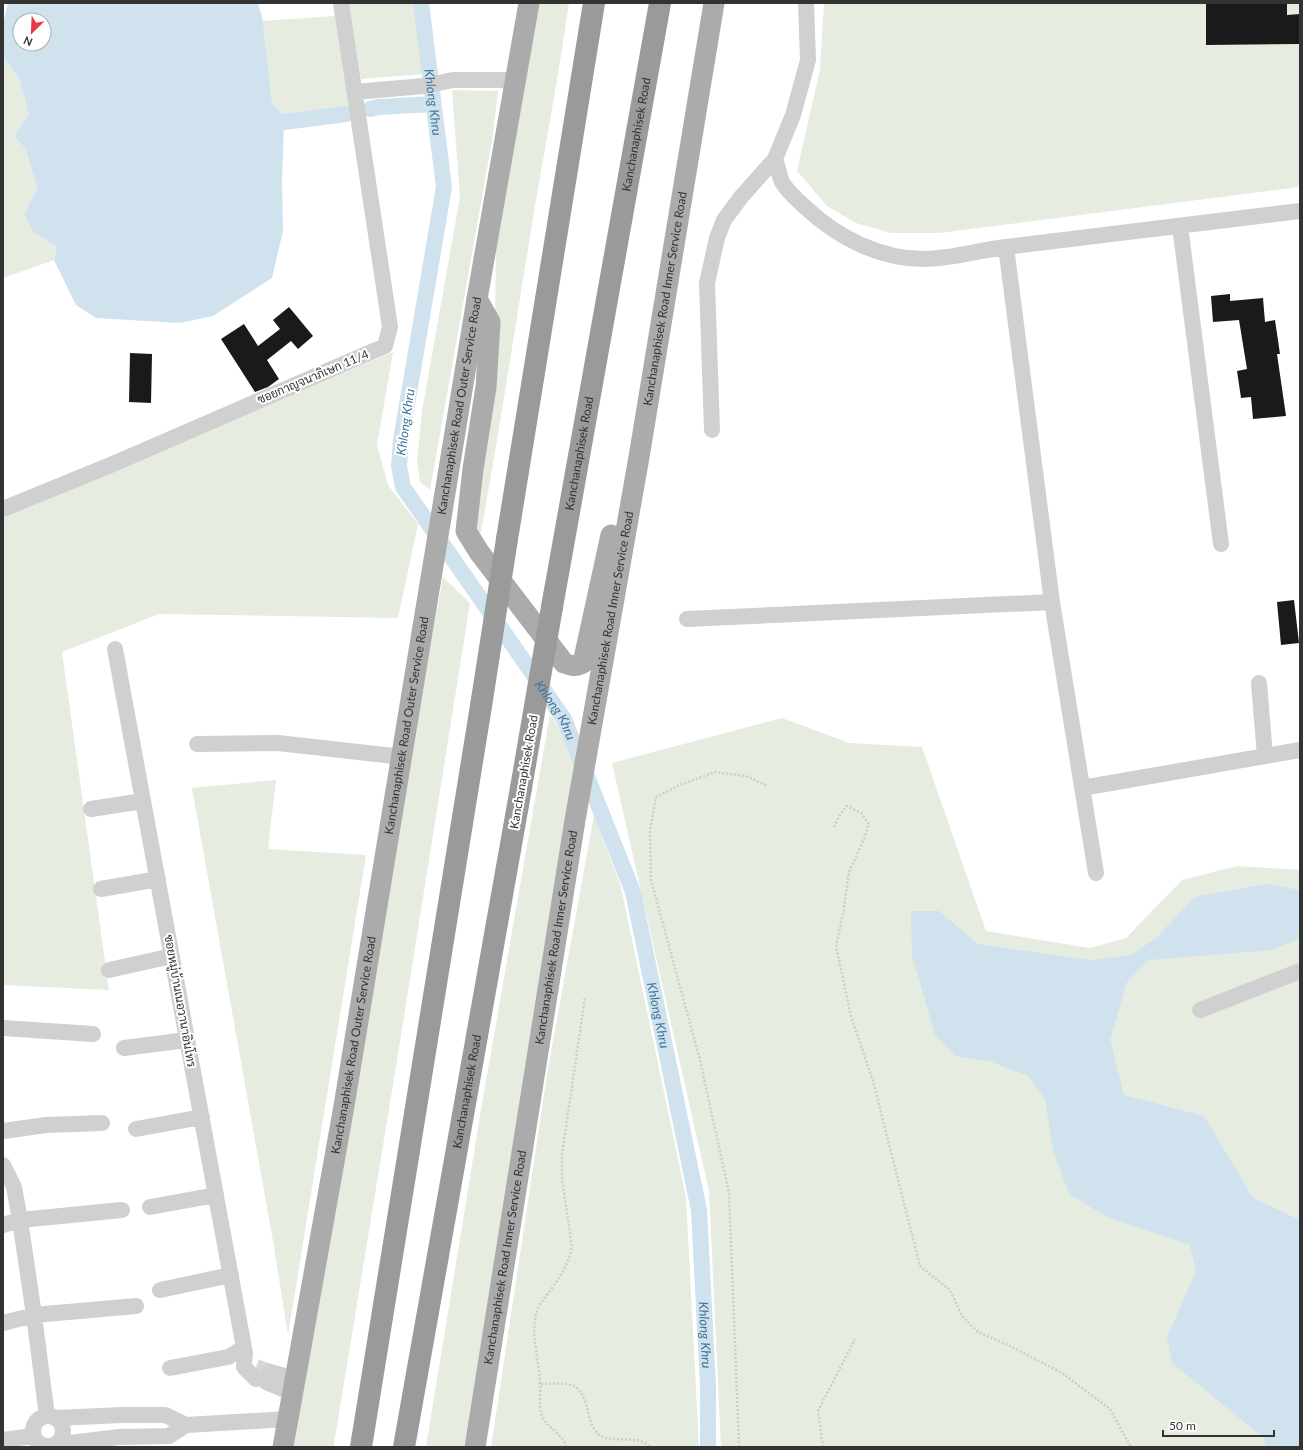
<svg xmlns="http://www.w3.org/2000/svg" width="1303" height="1450" font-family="Lato,Sarabun,sans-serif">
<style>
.green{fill:#e6ecdf}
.water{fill:#cfe2ee;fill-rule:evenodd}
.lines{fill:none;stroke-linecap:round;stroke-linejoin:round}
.canal{stroke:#cfe2ee;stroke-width:16}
.building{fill:#1a1a1a}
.minor-tunnel{stroke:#d6d6d6;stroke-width:16;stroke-dasharray:16 8;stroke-linecap:butt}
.path{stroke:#cdcdcd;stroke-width:2.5;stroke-dasharray:2 2;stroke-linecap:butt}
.minor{stroke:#d0d0d0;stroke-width:16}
.major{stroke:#ababab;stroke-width:21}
.highway{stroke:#9a9a9a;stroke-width:22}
.highway-bridge{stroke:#9a9a9a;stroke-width:22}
.labels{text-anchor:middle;stroke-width:4;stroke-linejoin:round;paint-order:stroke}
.street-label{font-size:12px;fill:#333;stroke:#fff}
.water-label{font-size:13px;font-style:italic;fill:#3f7597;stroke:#fff}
</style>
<rect width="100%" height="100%" fill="#fff"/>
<path class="green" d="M348 3H414L424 74 361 79Z
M536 3H569C559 73 546 142 534 212 516 320 500 429 480 537L472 533 495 324 496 250Z
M824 3H1300V187L939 233H891L856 223 827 206 797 171 820 69Z
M335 16 349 109 316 115 284 116 272 103 263 21Z
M3 48 5 60 20 80 29 115 14 135 26 150 37 188 24 214 33 232 57 247 54 260 3 278Z
M452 90 498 91 492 141 430 490 420 482 417 460 422 411 460 197Z
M393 352 377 445 388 485 418 524 398 618 159 614 62 652 109 990 3 985V516Z
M443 577 470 603 399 1048 334 1444 333 1447H294L426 669Z
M550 714 563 734 575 758 537 1009 464 1447H426L482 1104Z
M782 718 849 743 922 747 986 931 1090 948 1126 938 1182 880 1237 866 1300 870V1447H721L709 1191 612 763Z
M276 780 268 849 366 855 288 1335 273 1241 192 788Z
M594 815 621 887 686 1197 699 1447H491L548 1069Z"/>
<path class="water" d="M8 3H258L263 21 272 103 284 116V122L282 181 283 231 272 278 213 316 180 323 96 318 76 305 54 260 57 247 33 232 24 214 37 188 26 150 14 135 29 115 20 80 5 60 3 48V24ZM20 20H44V44H20Z
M1265 884 1300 890V938L1272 950 1149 960 1127 982 1110 1039 1124 1095 1204 1116 1253 1198 1300 1220V1447H1266L1264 1438 1172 1363 1167 1337 1196 1271 1190 1245 1107 1217 1069 1194 1053 1150 1045 1099 1028 1076 989 1061 955 1056 935 1035 912 956 911 911H939L978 944 1090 960 1131 955 1156 938 1195 897Z"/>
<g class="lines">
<g class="canal">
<path id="s1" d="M421 3 444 187 401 440 399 466 403 487 564 719 633 892 699 1210 708 1386V1447"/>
<path d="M370 109 378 107 433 104"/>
<path d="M284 122 346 114"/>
</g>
</g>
<path class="building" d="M1206 3H1287V15L1300 14V44L1206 45Z
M1230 294V301L1263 298 1265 322 1275 320 1280 354H1277L1286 416 1253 419 1251 397 1241 398 1237 371 1247 369 1239 320 1213 322 1211 296Z
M289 307 313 336 298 349 291 341 267 360 279 379 268 387 255 392 221 339 244 324 258 346 280 329 273 320Z
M130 353 152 354 151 403 129 402Z
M1294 600 1299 643 1281 645 1277 602Z"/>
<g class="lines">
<path class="minor-tunnel" d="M256 1367 270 1372"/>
<path class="path" d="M834 827 839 816 847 806 861 813 869 824 864 839 849 872 843 914 836 946 851 1016 873 1081 920 1266 950 1290 962 1316 978 1332 1008 1345 1062 1373 1110 1409 1131 1447
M541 1384C572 1383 581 1380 589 1415 590 1421 593 1429 598 1434 612 1445 637 1433 650 1447
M566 1447C563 1434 545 1426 542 1416 538 1405 541 1394 540 1383 539 1358 529 1332 538 1308 540 1303 544 1299 547 1295 558 1280 568 1266 572 1247L562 1179V1155L585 997
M739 1447 729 1193 700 1060 651 880 650 830 656 797 680 785 715 772 746 776 768 786
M823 1447 818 1411 855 1339"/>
<path class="minor" d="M355 92 424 86 453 80H516
M775 159C778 166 779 175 782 182 788 192 796 199 805 207 837 237 879 259 924 259 952 259 979 250 1006 247L1300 211
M1180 226 1221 544
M1006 247 1052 602 1096 873
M712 430 707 283 717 238 724 220 741 197 775 159 793 115 808 60 806 3
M3 509 113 464 385 346 390 327 341 3
M687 619 1052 602
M115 649 245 1353 244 1367 256 1379
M1259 683 1265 756
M197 744 278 743 403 757
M1082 788 1300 750
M91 809 143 801
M101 889 158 879
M109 970 172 956
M1200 1010 1300 971
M3 1028 93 1034
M124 1048 187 1040
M136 1129 202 1117
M3 1131 46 1125 102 1123
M3 1165 14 1187 20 1220 34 1315 47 1416
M150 1207 216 1195
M3 1225 20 1220 122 1210
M160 1290 231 1275
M3 1323 34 1315 136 1306
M170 1368 228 1357 244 1348
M270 1372 296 1379
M266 1382 293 1393
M33 1431a15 15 0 1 1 30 0a15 15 0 1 1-30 0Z
M56 1418 122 1415H165L186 1425 288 1419
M3 1440 33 1436
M54 1445 119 1437 169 1436 186 1425"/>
<g class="major">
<path d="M477 299 490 322 486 387 473 469 466 531 479 552 564 663C572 666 576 667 583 663L611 535"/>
<path id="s2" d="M283 1447 344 1106 477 299 529 3"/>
<path id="s3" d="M475 1447 575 820 639 457 714 3"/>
</g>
<g class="highway">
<path d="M507 539 594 3"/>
<path id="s4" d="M552 607 660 3"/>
<path d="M361 1447 481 706"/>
<path id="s5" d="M404 1447 521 788"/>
</g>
<path class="highway-bridge" d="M481 706 507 539
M521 788 552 607"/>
</g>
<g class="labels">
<g class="street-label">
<text dy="4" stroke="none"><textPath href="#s4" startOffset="480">Kanchanaphisek Road</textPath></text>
<text dy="4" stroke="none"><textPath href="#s3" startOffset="1164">Kanchanaphisek Road Inner Service Road</textPath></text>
<text transform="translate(313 377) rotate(-23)" y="4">ซอยกาญจนาภิเษก 11/4</text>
<text dy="4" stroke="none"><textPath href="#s2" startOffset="1056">Kanchanaphisek Road Outer Service Road</textPath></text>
<text dy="4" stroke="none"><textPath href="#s4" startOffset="156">Kanchanaphisek Road</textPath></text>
<text dy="4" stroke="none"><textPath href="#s3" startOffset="840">Kanchanaphisek Road Inner Service Road</textPath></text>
<text dy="4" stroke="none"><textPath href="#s2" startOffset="732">Kanchanaphisek Road Outer Service Road</textPath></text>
<text transform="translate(524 772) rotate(-80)" y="4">Kanchanaphisek Road</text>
<text dy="4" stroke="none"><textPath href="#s3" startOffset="516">Kanchanaphisek Road Inner Service Road</textPath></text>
<text transform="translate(180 1001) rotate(80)" y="4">ซอยหมู่บ้านเนอวานาอินโทร</text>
<text dy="4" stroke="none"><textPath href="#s2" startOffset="408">Kanchanaphisek Road Outer Service Road</textPath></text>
<text dy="4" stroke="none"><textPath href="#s5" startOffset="361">Kanchanaphisek Road</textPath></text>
<text dy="4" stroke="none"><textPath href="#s3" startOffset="192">Kanchanaphisek Road Inner Service Road</textPath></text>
</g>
<g class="water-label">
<text dy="5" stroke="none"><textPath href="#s1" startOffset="100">Khlong Khru</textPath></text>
<text transform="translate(405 422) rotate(-82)" y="5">Khlong Khru</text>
<text dy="5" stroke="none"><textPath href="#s1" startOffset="760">Khlong Khru</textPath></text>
<text dy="5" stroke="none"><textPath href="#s1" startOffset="1084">Khlong Khru</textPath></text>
<text dy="5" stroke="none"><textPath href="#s1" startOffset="1408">Khlong Khru</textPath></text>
</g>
</g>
<rect width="1303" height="1450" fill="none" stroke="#333333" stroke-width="8"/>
<g transform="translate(32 32) rotate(204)"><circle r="19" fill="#ffffff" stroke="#adadad"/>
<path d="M0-3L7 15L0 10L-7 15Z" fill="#e63946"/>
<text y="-6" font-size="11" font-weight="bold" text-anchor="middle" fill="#333333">N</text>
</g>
<path d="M1163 1430v6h111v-6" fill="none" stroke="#333333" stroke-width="2"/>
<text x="1169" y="1430" font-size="12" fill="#333333" stroke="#ffffff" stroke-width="3" paint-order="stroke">50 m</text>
</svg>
